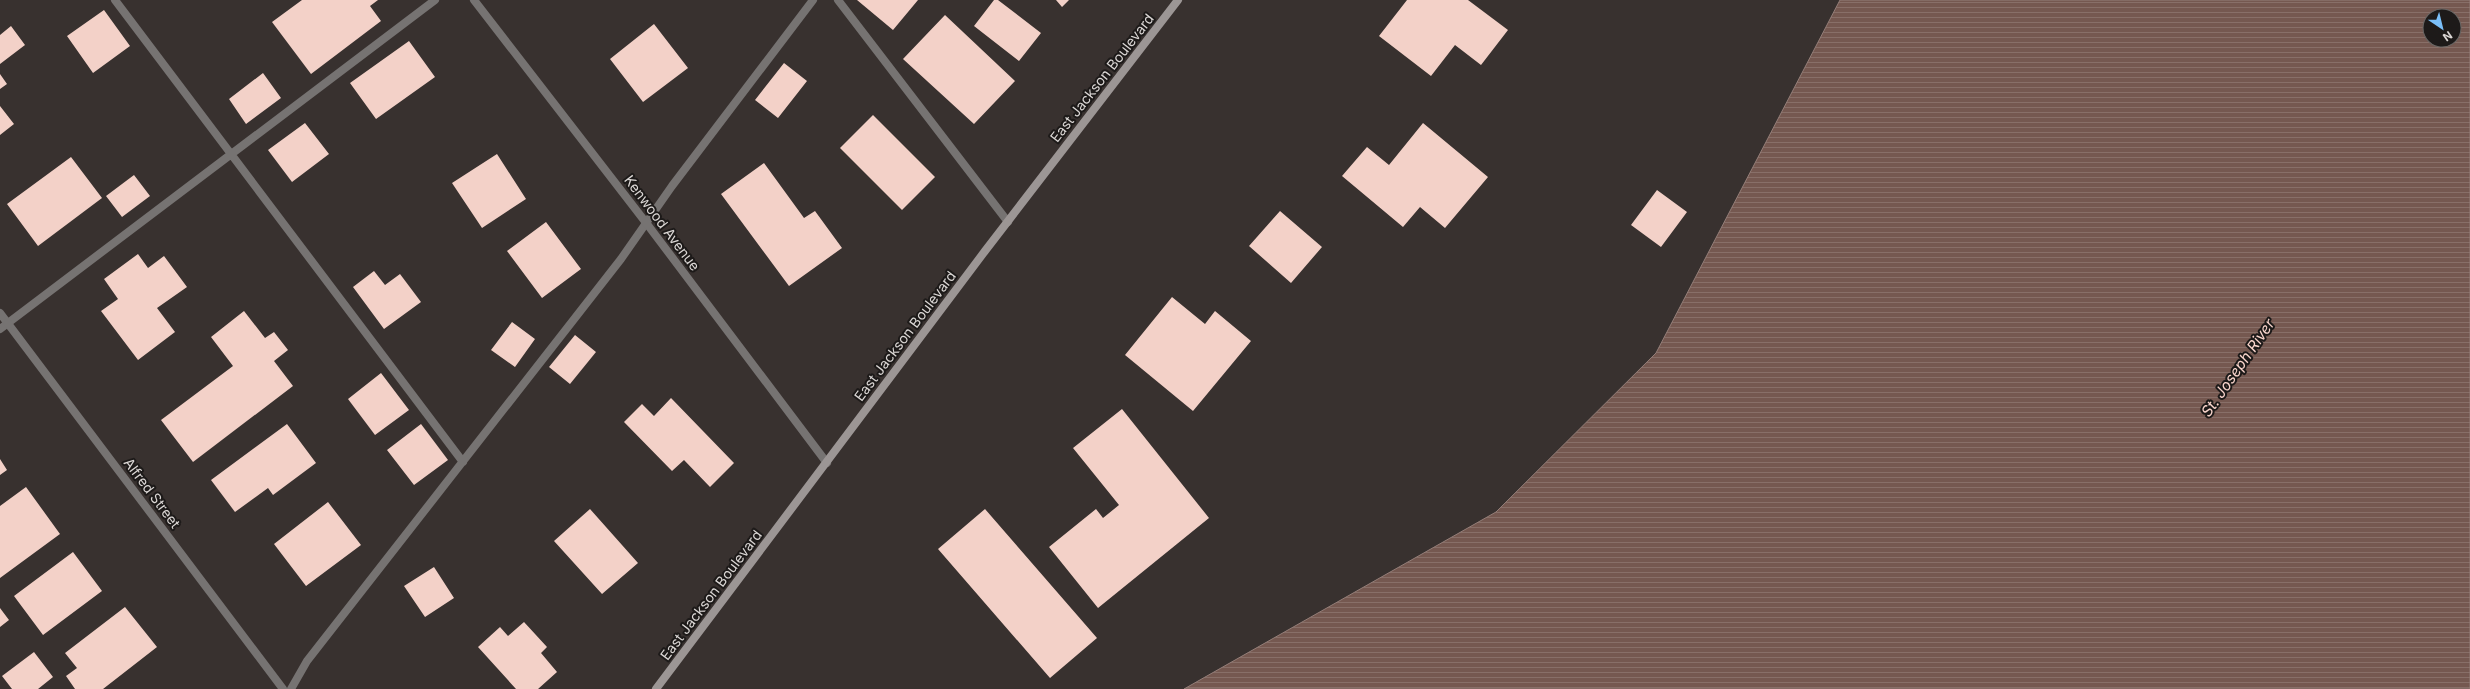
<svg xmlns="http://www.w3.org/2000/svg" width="2470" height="689" font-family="Inter,sans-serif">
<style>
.water{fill:url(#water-rules);stroke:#947e78;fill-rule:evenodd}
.building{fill:#f3d1c8}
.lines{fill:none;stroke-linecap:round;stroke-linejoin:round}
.lane{stroke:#767372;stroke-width:8}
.street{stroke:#767372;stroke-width:8}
.secondary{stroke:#9c9695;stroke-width:8}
.labels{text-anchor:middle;stroke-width:4;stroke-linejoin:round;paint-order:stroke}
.street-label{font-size:14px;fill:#dbd7d5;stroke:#1d1a19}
.water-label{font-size:15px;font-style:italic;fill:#f9d5cc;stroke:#1d1a19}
</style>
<defs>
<pattern id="water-rules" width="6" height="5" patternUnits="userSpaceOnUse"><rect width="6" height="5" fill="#755850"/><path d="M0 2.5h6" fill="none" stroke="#886f68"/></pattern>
</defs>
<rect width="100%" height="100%" fill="#38312f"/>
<path class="water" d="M1840 0H2470V689H1184L1496 512 1656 353ZM2430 16H2454V40H2430Z"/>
<path class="building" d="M302 0H378L370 6 381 21 311 74 272 22Z
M857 0H918L893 30Z
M994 0H998L1041 33 1019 61 974 26Z
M1056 0H1069L1062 7Z
M1407 0H1468L1508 30 1481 65 1455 45 1431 76 1379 36Z
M104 10 130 46 93 73 67 36Z
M945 15 1015 81 974 124 903 59Z
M654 24 688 68 643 102 610 59Z
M11 26 25 45 0 64V35Z
M409 41 435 77 376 119 350 83Z
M784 63 807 81 778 118 755 100Z
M263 73 281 98 246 124 229 99Z
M0 74 7 84 0 89Z
M0 106 14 124 0 135Z
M873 115 935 177 902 210 840 148Z
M305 123 329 154 292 182 268 150Z
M1423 123 1488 177 1445 228 1420 207 1403 227 1342 176 1367 147 1389 165Z
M497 154 526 199 482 228 452 183Z
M71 157 102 198 38 246 7 204Z
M764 163 804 218 815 211 842 248 789 286 721 194Z
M134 175 150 196 122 217 106 196Z
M1657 190 1687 212 1661 247 1631 225Z
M1280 211 1322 247 1291 283 1249 246Z
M546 222 581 269 542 298 507 251Z
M138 254 148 268 164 256 187 287 157 308 175 332 138 360 101 311 118 299 104 279Z
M374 271 385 285 400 274 421 302 384 329 353 287Z
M1172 297 1205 324 1215 311 1251 341 1193 411 1125 355Z
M244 311 265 338 274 332 288 350 274 361 293 386 193 462 161 420 233 366 211 337Z
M512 322 535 339 515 367 491 350Z
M575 335 596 352 570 384 549 367Z
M381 373 409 410 375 435 348 399Z
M671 398 734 463 710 487 684 460 672 471 624 422 642 404 654 416Z
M1122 409 1209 518 1098 608 1049 547 1096 509 1103 518 1119 505 1073 448Z
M287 424 316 463 273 495 268 488 235 512 211 480Z
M421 424 448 460 414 485 387 450Z
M0 459 7 470 0 475Z
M26 487 60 534 0 578V506Z
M328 502 361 545 306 586 274 544Z
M590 509 638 563 602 594 554 541Z
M985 509 1097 638 1050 678 938 549Z
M73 552 102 591 43 635 14 596Z
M434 567 454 598 425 617 404 586Z
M125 607 157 647 103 689H75L66 676 77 668 65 653Z
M0 608 9 620 0 627Z
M524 622 547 647 541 653 557 672 538 689H516L478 647 500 627 508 636Z
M34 652 53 677 38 689H12L2 676Z"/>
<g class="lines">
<path class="lane" d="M115 0 463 462
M838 0 1008 222
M0 329 435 0
M291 689 307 661 621 259 672 186 813 0"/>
<path class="street" d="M474 0 647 224 827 463
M0 313 283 689"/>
<path class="secondary" d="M656 689 985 251 1178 0"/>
</g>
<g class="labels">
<g class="street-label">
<text transform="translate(1102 78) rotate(-52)" y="5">East Jackson Boulevard</text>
<text transform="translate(662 223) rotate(53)" y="5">Kenwood Avenue</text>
<text transform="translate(905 336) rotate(-53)" y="5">East Jackson Boulevard</text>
<text transform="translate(152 493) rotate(53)" y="5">Alfred Street</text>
<text transform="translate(711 595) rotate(-53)" y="5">East Jackson Boulevard</text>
</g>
<g class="water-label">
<text transform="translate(2238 368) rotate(-55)" y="5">St. Joseph River</text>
</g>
</g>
<g transform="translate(2442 28) rotate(145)"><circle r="19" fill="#1d1a19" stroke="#696664"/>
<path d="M0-3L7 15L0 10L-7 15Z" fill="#7abff8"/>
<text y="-6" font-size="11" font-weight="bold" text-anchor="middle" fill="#dbd7d5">N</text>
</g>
</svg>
